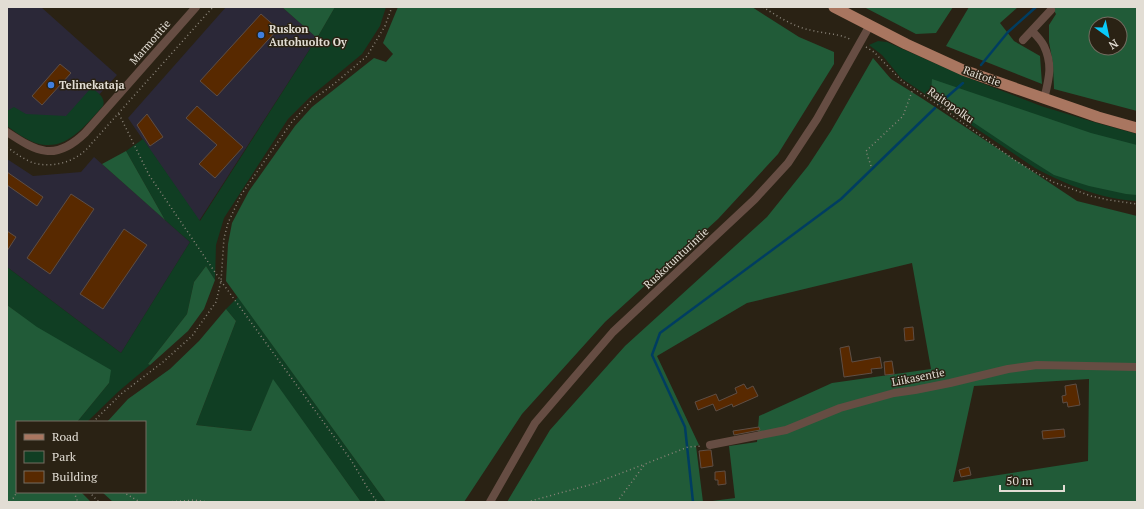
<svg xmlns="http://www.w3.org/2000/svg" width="1144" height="509" font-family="'PT Serif',serif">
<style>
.commercial{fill:#2b2838}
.green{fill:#103e23}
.forest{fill:#215b38;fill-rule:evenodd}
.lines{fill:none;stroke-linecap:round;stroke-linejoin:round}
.stream{stroke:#003d61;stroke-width:2.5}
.building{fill:#582900;stroke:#5e4e45}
.path{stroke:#8b857a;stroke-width:1.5;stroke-dasharray:1 3;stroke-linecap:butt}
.minor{stroke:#664d43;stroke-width:8}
.major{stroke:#a97660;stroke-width:11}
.shop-dot{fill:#3f7fe0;stroke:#2a2214;stroke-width:1.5}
.labels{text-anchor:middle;stroke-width:3;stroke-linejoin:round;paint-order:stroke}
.poi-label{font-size:11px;font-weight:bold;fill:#e2ddd4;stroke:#2a2214;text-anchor:start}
.street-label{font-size:11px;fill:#e2ddd4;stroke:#2a2214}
</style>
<rect width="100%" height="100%" fill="#2a2214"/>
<path class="commercial" d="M7 7H41L117 75 77 119 7 114Z
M226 7H282L317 38 199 221 128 118Z
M94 157 190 242 121 353 7 267V159L33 176 81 172Z"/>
<path class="green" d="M335 7H386L380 26 362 54 310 97 288 119 224 218 216 245 215 280 206 266 194 282 187 314 148 364 150 365 119 391 87 422H77L109 383 7 305V267L121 353 190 242 165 220 126 151 143 139 200 221 317 38Z
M878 41 887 42 961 75 1041 106 1097 123 1137 134V201C1101 199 1067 185 1035 168L901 78 882 55 869 45Z
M91 88C98 92 106 98 103 106 82 129 61 159 25 138 19 135 13 130 7 126V111L14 107 26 114 66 116Z
M238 297 386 502H361L273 380 251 431 196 425 236 321 226 309Z"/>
<path class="forest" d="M282 7H335L317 38Z
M398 7H752L799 37 834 52V64L778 154 718 219 605 322 522 414 464 502H386L226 281 228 244 232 223 249 191 295 126 312 107 374 58 386 62 393 54 383 43Z
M864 7H953L936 33 916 34Z
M969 7H1018L1000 23 1014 41 1040 56 1042 84 946 46Z
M1052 7H1137V111L1054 89 1053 64 1049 42V25L1056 14ZM1096 24H1120V48H1096Z
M873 58 891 79 923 99 1077 201 1137 216V502H705L735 498 729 446 757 442 759 416 832 383 931 369 912 263 747 303 657 356 699 445 696 446 703 502H507L550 430 625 346 767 217 808 166 831 131ZM1089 379 1088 461 953 482 974 386Z
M932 79 1091 133 1137 145V195L1126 194 1089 186 1054 175 1016 151 931 94Z
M126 151 165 220 102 164Z
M206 266 215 280 204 309 188 331 150 365 148 364 187 314 194 282Z
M7 305 37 327 111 370 109 383 77 422H17V492H81L91 502H7Z
M226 309 236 321 196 425 251 431 273 379 361 502H113L102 492H145V422H107L128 399 170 369 199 341Z"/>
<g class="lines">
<path class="stream" d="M981 65 1008 32 1036 7
M940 103 963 83
M693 502 685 427 652 355 660 333 841 199 906 136 935 108"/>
</g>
<path class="building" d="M261 14 278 29 217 96 200 81Z
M60 64 71 73 42 105 32 96Z
M197 106 243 147 215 178 199 164 217 145 186 118Z
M147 114 163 137 150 146 137 125Z
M7 172 43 197 37 206 7 185Z
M71 194 94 209 50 274 27 258Z
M124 229 147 245 103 309 80 294Z
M7 231 16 237 7 251Z
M913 327 914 340 905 341 904 328Z
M849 346 852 362 880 357 882 368 871 369 872 373 844 377 840 348Z
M892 361 894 374 885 375 884 362Z
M744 384 747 389 753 386 758 396 733 407 732 404 716 411 713 404 698 410 695 402 716 394 719 401 737 393 735 388Z
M1076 384 1080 405 1068 407 1067 402 1063 403 1062 396 1066 395 1065 386Z
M759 427 760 430 734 435 733 431Z
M1064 429 1065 437 1043 439 1042 431Z
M708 450H711L713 466 701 468 699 451Z
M969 467 971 475 961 477 959 470Z
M725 471 726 484 718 485V480H715V472Z"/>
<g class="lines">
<path class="path" d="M763 7C777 16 794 27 810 30 825 34 838 33 852 40
M866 47 874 52 903 82 934 102 1016 161 1033 171 1053 182 1091 196 1109 200 1137 204
M119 114 149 175 221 281 351 460 367 487 377 502
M7 147C15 153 22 158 31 162 47 168 68 164 81 154 85 151 89 147 92 143L213 7
M871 166 866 151 903 116 913 89
M93 422 121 394 163 362 192 336 216 302 221 281 224 238 228 223 241 195 291 123 312 100 334 84 367 56 385 26 392 7
M74 492 77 500V502
M89 492 99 502
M123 492 140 502
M11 502 17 492
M168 502 194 500 208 502
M527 502 593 484 645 464
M617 502 645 464 688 447 702 446"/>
<path class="minor" d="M1032 31C1036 35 1041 40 1044 46 1053 65 1049 79 1044 99
M1023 40 1051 10
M7 132C37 152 55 162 85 133L196 7
M710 445 786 430 840 408 894 393 915 390 950 383 1008 369 1037 365 1137 367
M490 502 535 423 613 332 755 199 788 163 817 119 870 25"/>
<path class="major" d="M834 7 906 44 963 70 1098 117 1137 128"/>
</g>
<g class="shop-dot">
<circle cx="261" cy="35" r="4"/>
<circle cx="51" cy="85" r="4"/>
</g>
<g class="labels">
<g class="poi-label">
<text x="269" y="33">Ruskon<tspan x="269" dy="13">Autohuolto Oy</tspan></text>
<text x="59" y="89">Telinekataja</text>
</g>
<g class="street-label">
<text transform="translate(150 42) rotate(-49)" y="4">Marmoritie</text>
<text transform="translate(982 76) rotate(20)" y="4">Raitotie</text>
<text transform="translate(951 105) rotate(35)" y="4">Raitopolku</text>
<text transform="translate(676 258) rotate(-43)" y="4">Ruskotunturintie</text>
<text transform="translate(918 377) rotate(-11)" y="4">Liikasentie</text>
</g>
</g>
<rect width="1144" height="509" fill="none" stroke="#e2ddd4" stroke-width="16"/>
<rect x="16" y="421" width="130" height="72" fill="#2a2214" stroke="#746d61"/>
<rect x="24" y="434" width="20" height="6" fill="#a97660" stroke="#746d61"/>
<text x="52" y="441" font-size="12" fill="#e2ddd4">Road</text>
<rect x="24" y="451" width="20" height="12" fill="#103e23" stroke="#746d61"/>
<text x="52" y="461" font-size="12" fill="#e2ddd4">Park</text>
<rect x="24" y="471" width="20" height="12" fill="#582900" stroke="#746d61"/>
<text x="52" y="481" font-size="12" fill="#e2ddd4">Building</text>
<g transform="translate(1108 36) rotate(147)"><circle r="19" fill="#2a2214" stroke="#746d61"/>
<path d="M0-3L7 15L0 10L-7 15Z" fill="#09cafa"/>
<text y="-6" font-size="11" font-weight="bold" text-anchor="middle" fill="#e2ddd4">N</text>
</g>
<path d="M1000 485v6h64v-6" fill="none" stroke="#e2ddd4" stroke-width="2"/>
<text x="1006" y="485" font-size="12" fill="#e2ddd4" stroke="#2a2214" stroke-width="3" paint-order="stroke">50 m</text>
</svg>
